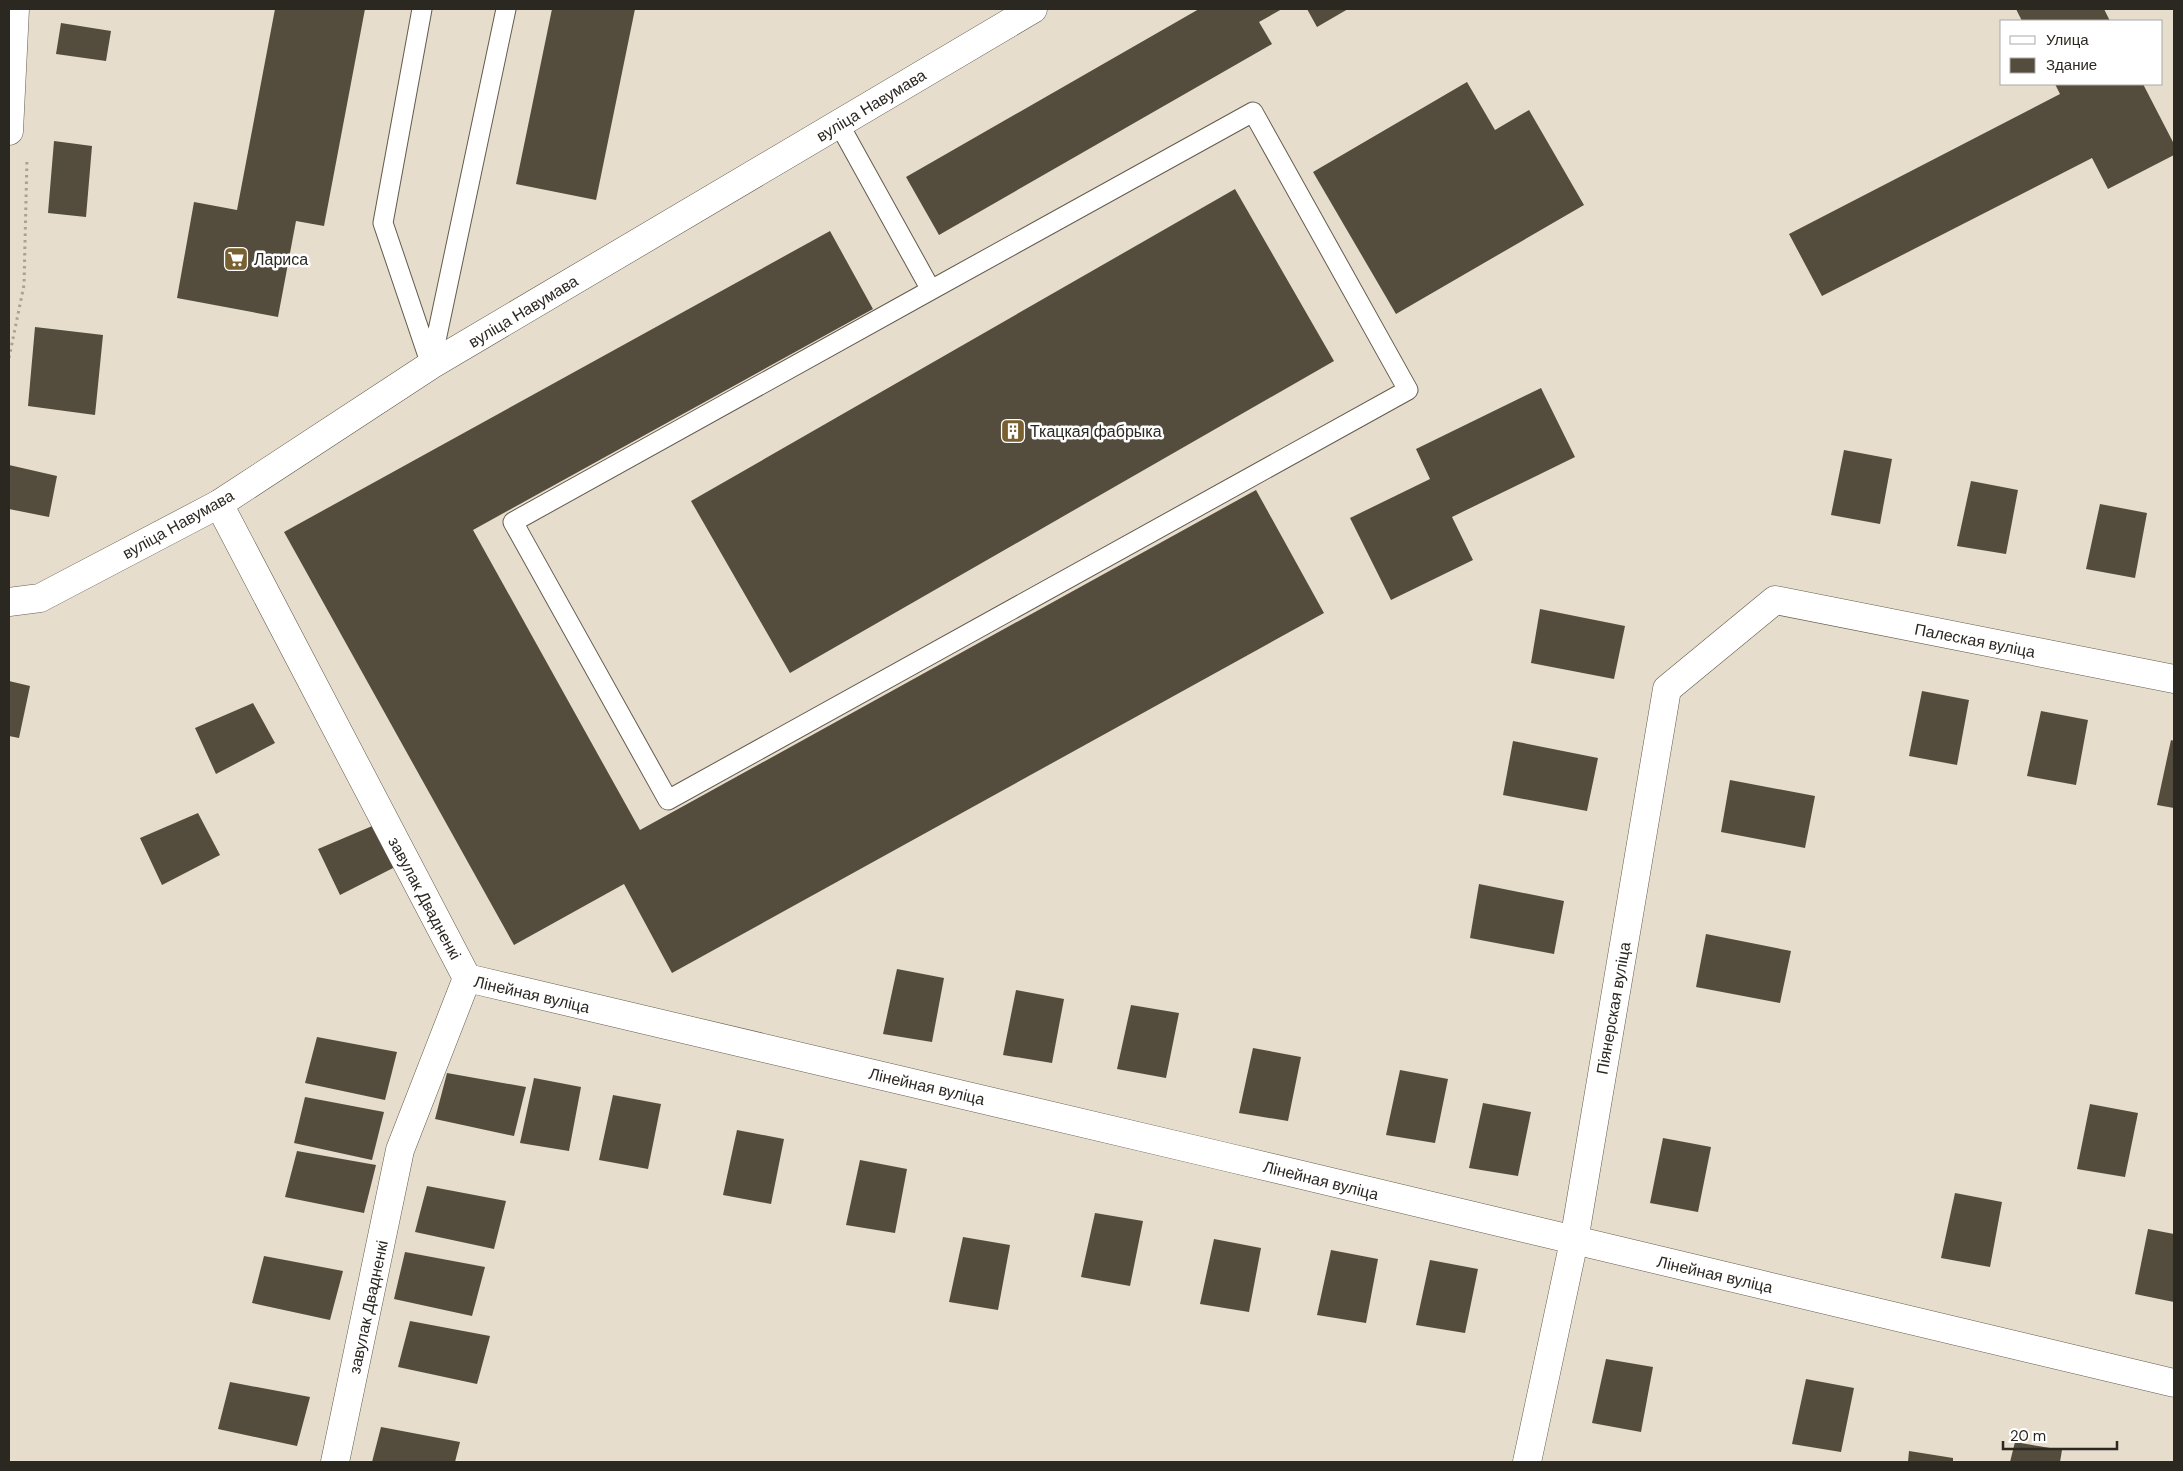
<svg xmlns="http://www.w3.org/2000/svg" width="2183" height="1471" font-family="'DM Sans',sans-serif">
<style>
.building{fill:#544c3d}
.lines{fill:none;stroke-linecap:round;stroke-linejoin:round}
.service-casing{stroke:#635b4c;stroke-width:21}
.minor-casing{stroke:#635b4c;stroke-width:29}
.tertiary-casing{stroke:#635b4c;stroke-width:29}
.path{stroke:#a9a194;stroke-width:3;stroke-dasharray:2.5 4;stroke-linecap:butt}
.service{stroke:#fff;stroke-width:19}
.minor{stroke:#fff;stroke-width:28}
.tertiary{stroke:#fff;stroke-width:28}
.labels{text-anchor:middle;stroke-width:5;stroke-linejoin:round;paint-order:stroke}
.street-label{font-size:16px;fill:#2b2721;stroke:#fff}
.poi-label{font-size:16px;fill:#2b2721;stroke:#fff;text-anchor:start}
</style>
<rect width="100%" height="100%" fill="#e7ddcc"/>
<path class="building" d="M275 9H365L324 226 296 221 278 317 177 298 194 202 237 210Z
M552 9H635L596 200 516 184Z
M1199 9H1282L1259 22 1272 44 939 235 906 177Z
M1307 9H1348L1317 27Z
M2016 9H2104L2110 21H2022Z
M61 23 111 31 106 61 56 54Z
M1467 82 1495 130 1529 110 1584 205 1396 314 1313 172Z
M2055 84H2143L2174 144V155L2108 189 2092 158 1822 296 1789 234 2060 94Z
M54 141 92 146 86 217 48 213Z
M1235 189 1334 361 790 673 691 501Z
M830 231 873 309 473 530 640 830 1256 490 1324 613 672 973 624 884 514 945 284 532Z
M35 327 103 335 95 415 28 406Z
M1541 388 1575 457 1452 517 1473 560 1391 600 1350 518 1430 479 1416 449Z
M1844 450 1892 459 1880 524 1831 515Z
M9 465 57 476 49 517 9 509Z
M1971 481 2018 490 2006 554 1957 546Z
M2100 504 2147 513 2135 578 2086 569Z
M1540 609 1625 626 1614 679 1531 663Z
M9 681 30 686 19 738 9 736Z
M1922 691 1969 700 1957 765 1909 756Z
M253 703 275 743 216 774 195 728Z
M2041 711 2088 720 2076 785 2027 776Z
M2171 740 2174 741V808L2157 805Z
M1513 741 1598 758 1587 811 1503 795Z
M1730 780 1815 796 1805 848 1721 832Z
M198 813 220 855 162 885 140 838Z
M377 824 399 865 340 895 318 849Z
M1479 884 1564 901 1554 954 1470 938Z
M1706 934 1791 951 1780 1003 1696 987Z
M897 969 944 978 932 1042 883 1034Z
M1016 990 1064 999 1052 1063 1003 1055Z
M1131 1005 1179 1013 1166 1078 1117 1069Z
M317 1037 397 1052 385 1100 305 1083Z
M1253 1048 1301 1057 1288 1121 1239 1113Z
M1400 1070 1448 1079 1435 1143 1386 1135Z
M447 1073 526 1087 514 1136 435 1119Z
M534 1078 581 1087 569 1151 520 1143Z
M613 1095 661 1104 648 1169 599 1160Z
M305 1097 384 1112 372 1160 294 1143Z
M1483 1103 1531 1112 1518 1176 1469 1168Z
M2090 1104 2138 1113 2125 1177 2077 1169Z
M737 1130 784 1139 771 1204 723 1195Z
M1663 1138 1711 1147 1698 1212 1650 1203Z
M297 1151 376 1165 364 1213 285 1197Z
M860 1160 907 1169 895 1233 846 1225Z
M427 1186 506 1201 494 1249 415 1232Z
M1955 1193 2002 1202 1990 1267 1941 1258Z
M1095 1213 1143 1221 1130 1286 1081 1277Z
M2148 1229 2174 1234V1302L2135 1294Z
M963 1237 1010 1245 998 1310 949 1302Z
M1214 1239 1261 1248 1249 1312 1200 1304Z
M1331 1250 1378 1259 1366 1323 1317 1315Z
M405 1252 485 1267 472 1316 394 1299Z
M264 1256 343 1271 330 1320 252 1303Z
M1430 1260 1478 1269 1465 1333 1416 1325Z
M410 1321 490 1336 477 1384 398 1367Z
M1606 1359 1653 1367 1641 1432 1592 1423Z
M1806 1379 1854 1388 1841 1452 1792 1444Z
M230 1382 310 1397 297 1446 218 1429Z
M381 1427 460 1442 455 1462H372Z
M2015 1442 2062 1450 2060 1462H2010Z
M1909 1451 1953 1458V1462H1908Z"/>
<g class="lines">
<defs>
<path id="service" d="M422 9 383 223 431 365
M839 124 931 290 1253 112 1408 390 668 800 513 522 931 290
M431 364 506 9"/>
<path id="minor" d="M219 504 467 978 400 1150 335 1462
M467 978 1222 1156 2174 1383
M1527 1462 1574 1241 1667 689 1775 600 2174 679"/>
<path id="tertiary" d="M9 131 15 9
M9 602 40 598 219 504 431 365 1033 9"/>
</defs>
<use href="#service" class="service-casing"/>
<use href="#minor" class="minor-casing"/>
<use href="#tertiary" class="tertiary-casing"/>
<path class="path" d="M9 358 24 285 27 158"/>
<use href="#service" class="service"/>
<use href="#minor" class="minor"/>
<use href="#tertiary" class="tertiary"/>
</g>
<defs>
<symbol id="supermarket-square" viewBox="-11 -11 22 22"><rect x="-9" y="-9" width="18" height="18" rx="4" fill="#796031" stroke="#fff"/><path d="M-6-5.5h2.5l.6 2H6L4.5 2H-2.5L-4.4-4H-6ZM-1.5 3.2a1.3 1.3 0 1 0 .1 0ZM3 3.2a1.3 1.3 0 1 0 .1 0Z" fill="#fff"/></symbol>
<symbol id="building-square" viewBox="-11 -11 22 22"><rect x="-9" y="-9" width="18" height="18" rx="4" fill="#796031" stroke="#fff"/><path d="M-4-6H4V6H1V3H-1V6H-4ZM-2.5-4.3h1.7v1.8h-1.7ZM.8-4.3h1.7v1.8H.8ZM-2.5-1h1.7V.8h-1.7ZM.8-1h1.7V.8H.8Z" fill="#fff"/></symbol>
</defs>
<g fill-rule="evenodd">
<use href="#supermarket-square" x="222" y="245" width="28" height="28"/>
<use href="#building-square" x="999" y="417" width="28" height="28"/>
</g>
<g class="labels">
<g class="street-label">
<text transform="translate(871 105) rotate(-31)" y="6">вуліца Навумава</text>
<text transform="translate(523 311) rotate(-31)" y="6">вуліца Навумава</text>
<text transform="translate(178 524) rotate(-29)" y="6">вуліца Навумава</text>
<text transform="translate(1975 640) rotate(11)" y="6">Палеская вуліца</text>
<text transform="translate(425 898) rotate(62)" y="6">завулак Двадненкі</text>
<text transform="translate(532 994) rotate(13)" y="6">Лінейная вуліца</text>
<text transform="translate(1613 1008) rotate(-80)" y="6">Піянерская вуліца</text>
<text transform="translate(927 1086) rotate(13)" y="6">Лінейная вуліца</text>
<text transform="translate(1321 1180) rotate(14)" y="6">Лінейная вуліца</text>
<text transform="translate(1715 1274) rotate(13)" y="6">Лінейная вуліца</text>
<text transform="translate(368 1307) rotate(-78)" y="6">завулак Двадненкі</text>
</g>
<g class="poi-label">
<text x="254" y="265">Лариса</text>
<text x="1030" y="437">Ткацкая фабрыка</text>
</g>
</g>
<rect width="2183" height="1471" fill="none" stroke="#2b2721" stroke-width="20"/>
<rect x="2000" y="20" width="162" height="65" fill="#ffffff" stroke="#aaa9a6"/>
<rect x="2010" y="36" width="25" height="8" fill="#ffffff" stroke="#aaa9a6"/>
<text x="2046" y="45" font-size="15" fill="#2b2721">Улица</text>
<rect x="2010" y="58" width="25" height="15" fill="#544c3d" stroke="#aaa9a6"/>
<text x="2046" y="70" font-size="15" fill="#2b2721">Здание</text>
<path d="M2003 1441v8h114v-8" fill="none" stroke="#2b2721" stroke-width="2.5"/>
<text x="2010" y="1441" font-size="15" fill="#2b2721" stroke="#ffffff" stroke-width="4" paint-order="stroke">20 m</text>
</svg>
